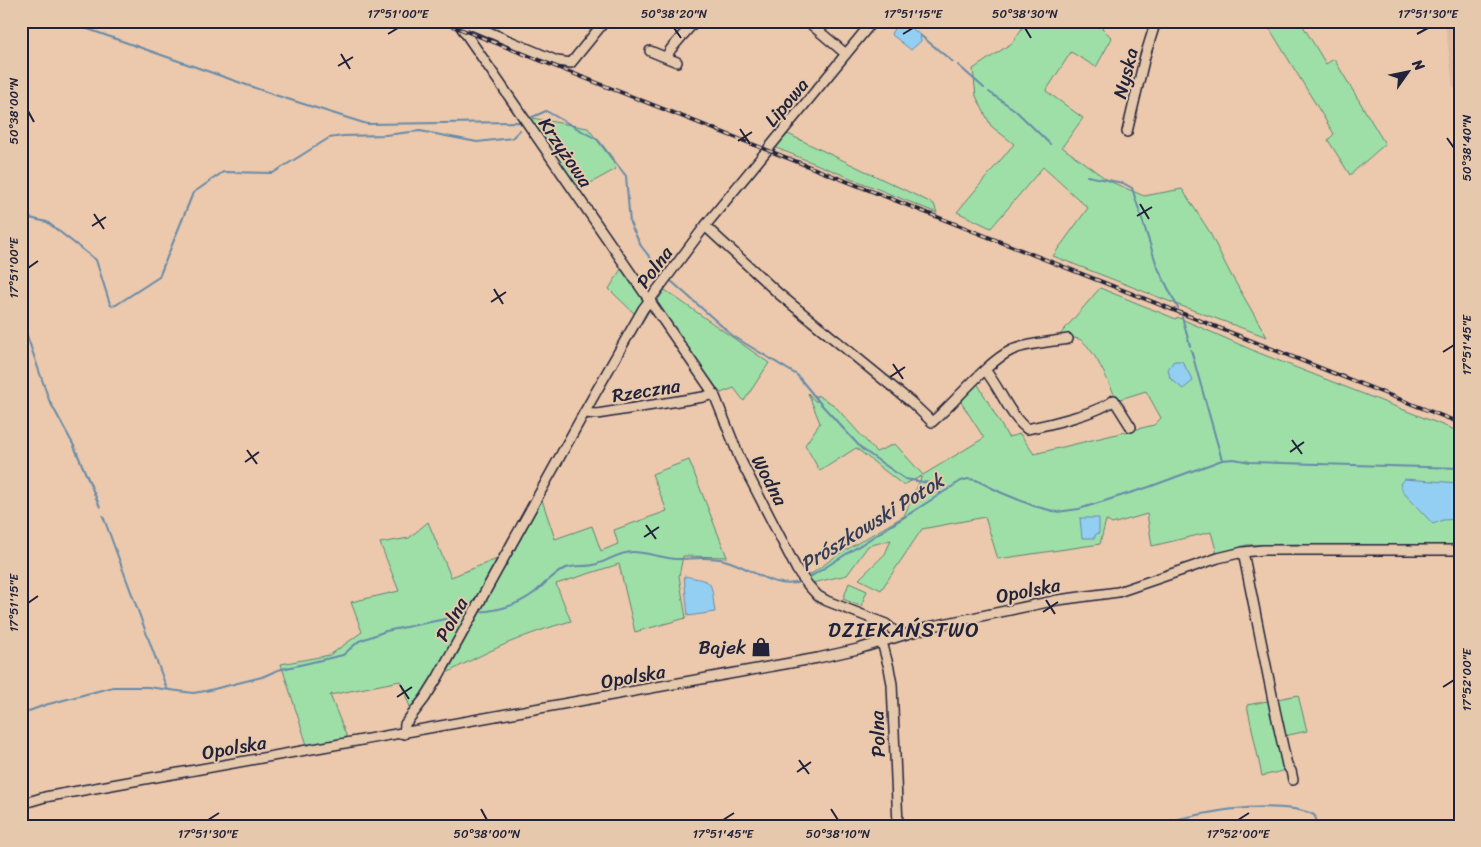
<svg xmlns="http://www.w3.org/2000/svg" width="1481" height="847" font-family="Sriracha,sans-serif">
<style>
.built{fill:#ddbaa1}
.green{fill:#9edfa8;stroke:#608072}
.water{fill:#93cff3;stroke:#668aa9}
.lines{fill:none;stroke-linecap:round;stroke-linejoin:round}
.stream{stroke:#668aa9;stroke-width:2}
.minor-casing{stroke:#22223b;stroke-width:12}
.minor{stroke:#e6c9ad;stroke-width:9}
.rail-casing{stroke:#22223b;stroke-width:4}
.rail{stroke:#e6c9ad;stroke-width:2;stroke-dasharray:5.5;stroke-linecap:butt}
.ticks{fill:none;stroke:#22223b;stroke-width:2}
.labels{text-anchor:middle;stroke-width:4;stroke-linejoin:round;paint-order:stroke}
.street-label{font-size:19px;fill:#22223b;stroke:#e6c9ad}
.poi-label{font-size:19px;fill:#22223b;stroke:#e6c9ad;text-anchor:end}
.water-label{font-size:20px;font-style:italic;fill:#333c57;stroke:#e6c9ad}
.quarter-label{font-size:21px;letter-spacing:1px;fill:#22223b;stroke:#e6c9ad}
.neatline{fill:none;stroke:#22223b;stroke-width:2}
.ticks-label{font-size:12px;text-anchor:middle;fill:#22223b}
</style>
<rect width="100%" height="100%" fill="#ecc9ac"/>
<filter id="ink" filterUnits="userSpaceOnUse"><feTurbulence type="fractalNoise" baseFrequency=".02" numOctaves="2"/><feDisplacementMap in="SourceGraphic" scale="10" xChannelSelector="R" yChannelSelector="G"/><feConvolveMatrix kernelMatrix="1 2 1 2 8 2 1 2 1" color-interpolation-filters="sRGB"/></filter>
<g filter="url(#ink)">
<path class="built" d="M1445 21H1460V87L1453 88Z"/>
<path class="green" d="M1027 21H1095L1112 38 1096 67 1071 52 1046 91 1083 118 1062 147 1109 181 1144 196 1182 189 1209 231 1230 273 1267 337 1176 304 1053 256 1088 208 1043 167 991 228 957 212 1014 144 991 126 976 96 973 69 1012 43Z
M1265 21H1300L1326 64 1334 59 1385 144 1350 175 1328 140 1334 134Z
M526 117 588 128 612 160 616 169 576 191Z
M788 134 934 204 937 213 774 147Z
M621 269 645 301 636 315 609 289Z
M1100 288 1176 319 1177 317 1259 353 1460 432V547L1324 550 1298 544 1247 545 1217 554 1211 532 1152 546 1147 514 1112 524 1106 520 1100 544 998 559 985 517 922 529 881 590 859 579 885 554 891 540 868 546 847 575 812 583 807 577 839 554 904 516 922 476 903 485 856 448 820 471 805 445 820 423 808 393 816 402 817 395 834 405 876 452 895 444 923 475 984 438 959 399 976 381 1008 437 1020 434 1034 454 1154 425 1161 418 1146 391 1117 400C1110 386 1093 345 1079 339 1073 337 1064 338 1058 337Z
M665 290 769 363 744 401 734 388 718 394 656 303Z
M689 460 727 557 683 556 679 576 686 618 635 632 619 564 556 584 571 621C527 633 487 651 447 673L542 500 555 539 592 526 601 551 618 544 614 530 667 511 652 474Z
M428 522 451 577 497 559 426 690 410 707 400 681 330 695 348 740 308 748 281 664 330 655 362 632 351 602 399 591 380 543 409 538Z
M849 583 867 591 861 606 843 599Z
M1298 695 1307 731 1284 736 1291 769 1262 776 1247 705Z"/>
<path class="water" d="M904 22 920 35 921 41 911 50 891 34 896 25Z
M1174 361H1182L1193 381 1183 389 1170 378 1168 369Z
M1404 479 1460 483V519L1443 520 1433 524 1403 492 1400 484Z
M1080 518H1099V533L1095 535V538H1082Z
M684 576C716 582 710 580 715 612L688 616Z"/>
<g class="lines">
<path class="stream" d="M65 21 278 96 367 124 522 122 521 124
M920 35 953 62
M958 65 984 88
M989 92 1015 110 1050 144
M528 119 546 111 598 140 626 176 630 223 641 246 663 274
M1087 176 1123 183 1132 188 1157 266 1178 308
M21 216 47 222 96 260 110 304 112 306 116 305 159 277 193 193 223 172 273 173 329 138 343 136 385 135 420 131 477 142 512 138 520 130
M656 300 670 280 733 336 797 375 820 403 862 449 905 479 930 483 941 494
M1182 317 1190 346
M21 318 49 400 74 446 100 507
M630 341 651 307
M1191 350 1222 460
M103 516 167 689
M807 579 961 481 968 479 976 480 1002 493 1034 506 1057 512 1079 509 1149 487 1222 460 1234 459 1250 462 1460 468
M477 612C497 611 518 605 534 593 544 585 552 575 564 569 574 564 587 568 597 564 609 560 620 552 633 552 647 552 661 558 675 559 691 559 708 556 724 560 750 566 774 592 803 581
M21 714 45 705 113 687H148L193 693 206 691 262 677 278 670 343 655 359 641 386 631 470 614
M1146 826C1194 816 1244 802 1294 809 1302 811 1309 811 1315 816L1318 826"/>
<defs>
<path id="minor" d="M457 21 714 394 740 459 797 570 808 585 818 596 827 601 886 624 899 635
M807 21 846 54
M457 23 465 22 557 61 571 63 605 21
M650 51 677 62
M666 57 671 49 695 21
M1127 132 1145 56 1156 21
M705 226 779 294 911 402 932 422C955 403 986 362 1012 350 1029 343 1050 342 1068 339
M985 370C1000 388 1009 415 1027 429 1047 425 1099 413 1114 400L1131 427
M584 413 597 414 703 397 714 394
M1243 552 1275 710 1287 765 1291 771 1293 780
M882 642 889 668 892 684 898 826
M404 734 405 724 425 698 438 677 584 413 643 309 705 226 873 21
M21 804 45 797 818 658 858 649 933 626 1058 600 1118 592 1218 558 1243 552 1263 550H1460"/>
</defs>
<use href="#minor" class="minor-casing"/>
<use href="#minor" class="minor"/>
<defs>
<path id="rail" d="M440 21 1460 423"/>
</defs>
<use href="#rail" class="rail-casing"/>
<use href="#rail" class="rail"/>
</g>
</g>
<path class="ticks" d="M674 28 681 38M1025 28 1031 38M388 34 398 28M903 34 913 28M1417 34 1428 28M341 54 350 69M338 66 353 57M28 111 34 122M740 129 750 144M1447 138 1454 148M738 141 752 132M1140 204 1149 219M94 214 104 229M1137 216 1152 207M92 226 106 217M28 268 38 261M494 289 503 304M491 302 506 292M1443 352 1454 345M893 364 903 379M890 377 905 367M1292 440 1302 454M247 450 257 464M1290 452 1304 442M245 462 259 452M646 525 656 539M644 537 659 527M1046 600 1055 614M28 603 38 596M1043 612 1058 602M400 685 409 699M1443 687 1454 680M397 697 412 687M799 760 809 774M797 772 811 762M481 809 487 820M831 809 838 820M208 820 219 813M723 820 734 813M1238 820 1249 813"/>
<defs>
<symbol id="shop-bare" viewBox="-9 -9 18 18"><path d="M-5-2.5h2.3a2.7 3.5 0 0 1 5.4 0H5L5.5 6h-11ZM-1.5-2.5h3a1.5 2.3 0 0 0-3 0Z" fill="#22223b" stroke="#e6c9ad" stroke-width="2.5" paint-order="stroke"/></symbol>
</defs>
<g fill-rule="evenodd">
<use href="#shop-bare" x="747" y="633" width="28" height="28"/>
</g>
<g class="labels">
<g class="street-label">
<text transform="translate(1125 73) rotate(-76)" y="7">Nyska</text>
<text transform="translate(786 102) rotate(-50)" y="7">Lipowa</text>
<text transform="translate(566 152) rotate(56)" y="7">Krzyżowa</text>
<text transform="translate(654 267) rotate(-53)" y="7">Polna</text>
<text transform="translate(646 390) rotate(-9)" y="7">Rzeczna</text>
<text transform="translate(770 480) rotate(62)" y="7">Wodna</text>
<text transform="translate(1028 590) rotate(-11)" y="7">Opolska</text>
<text transform="translate(451 619) rotate(-61)" y="7">Polna</text>
<text transform="translate(633 676) rotate(-10)" y="7">Opolska</text>
<text transform="translate(877 734) rotate(-92)" y="7">Polna</text>
<text transform="translate(234 747) rotate(-10)" y="7">Opolska</text>
</g>
<g class="poi-label">
<text x="746" y="654">Bajek</text>
</g>
<g class="water-label">
<text transform="translate(872 522) rotate(-32)" y="7">Prószkowski Potok</text>
</g>
<g class="quarter-label">
<text x="904" y="637">DZIEKAŃSTWO</text>
</g>
</g>
<rect width="1481" height="847" fill="none" stroke="#e6c9ad" stroke-width="55"/>
<g transform="translate(1408 72) rotate(57)" stroke="#e6c9ad" stroke-width="4" paint-order="stroke">
<path d="M0-4L9 19L0 12L-9 19Z" fill="#22223b"/>
<text y="-8" font-size="14" font-weight="bold" text-anchor="middle" fill="#22223b">N</text>
</g>
<rect x="28" y="28" width="1426" height="792" class="neatline"/>
<g class="ticks-label">
<text x="398" y="18">17°51'00"E</text>
<text x="674" y="18">50°38'20"N</text>
<text x="913" y="18">17°51'15"E</text>
<text x="1025" y="18">50°38'30"N</text>
<text x="1428" y="18">17°51'30"E</text>
<text transform="translate(14 111) rotate(-90)" y="4">50°38'00"N</text>
<text transform="translate(1467 148) rotate(-90)" y="4">50°38'40"N</text>
<text transform="translate(14 268) rotate(-90)" y="4">17°51'00"E</text>
<text transform="translate(1467 345) rotate(-90)" y="4">17°51'45"E</text>
<text transform="translate(14 603) rotate(-90)" y="4">17°51'15"E</text>
<text transform="translate(1467 680) rotate(-90)" y="4">17°52'00"E</text>
<text x="208" y="838">17°51'30"E</text>
<text x="487" y="838">50°38'00"N</text>
<text x="723" y="838">17°51'45"E</text>
<text x="838" y="838">50°38'10"N</text>
<text x="1238" y="838">17°52'00"E</text>
</g>
</svg>
